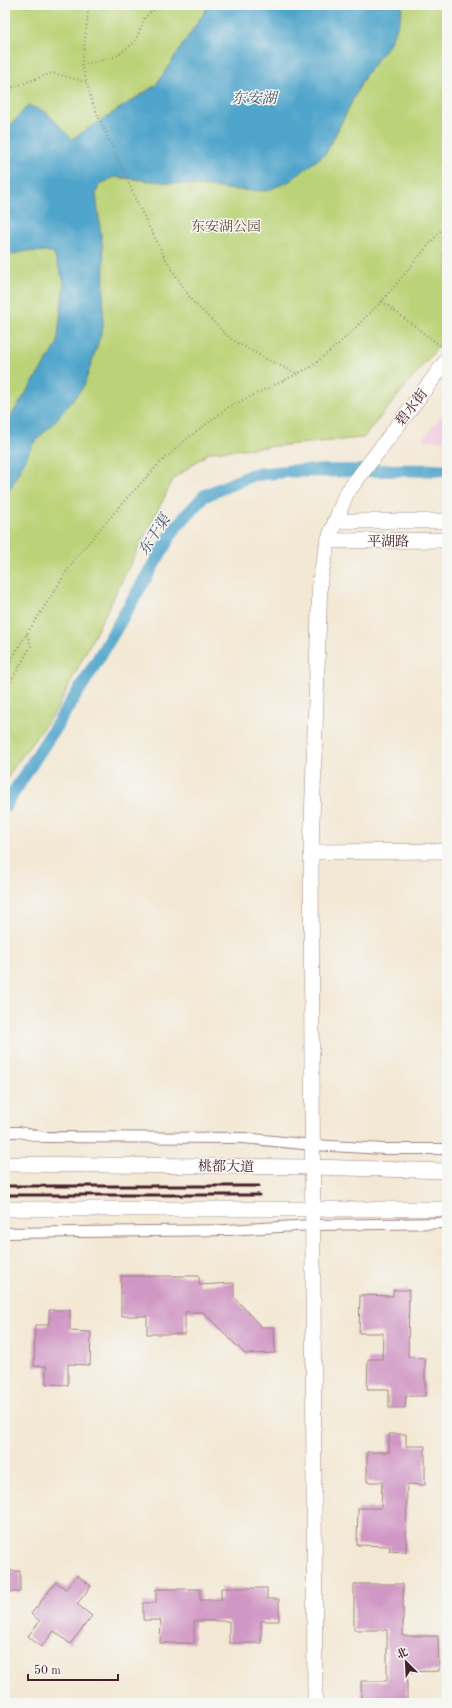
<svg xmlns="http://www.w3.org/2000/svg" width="452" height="1708" font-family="'Old Standard TT','Noto Serif SC',serif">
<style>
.built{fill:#f2cfe1}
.green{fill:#bbd378;stroke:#827952}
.water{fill:#4fa4cb;stroke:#4c627b}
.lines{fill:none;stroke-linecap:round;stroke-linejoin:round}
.canal{stroke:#4fa4cb;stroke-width:13}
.building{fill:#d096c4}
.street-casing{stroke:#9e8480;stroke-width:12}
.secondary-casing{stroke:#9e8480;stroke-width:16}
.path{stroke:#9e8480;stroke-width:2;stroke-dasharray:1 3;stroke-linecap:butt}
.street{stroke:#fff;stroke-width:10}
.secondary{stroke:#fff;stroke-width:15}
.rail{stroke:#4a1f2b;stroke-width:3}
.labels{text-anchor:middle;stroke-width:3;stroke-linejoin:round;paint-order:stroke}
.park-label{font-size:14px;fill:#664c3e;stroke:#f6f6f2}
.street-label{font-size:14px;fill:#4a1f2b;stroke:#f6f6f2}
.water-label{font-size:15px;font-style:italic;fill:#4c546b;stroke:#f6f6f2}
</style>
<rect width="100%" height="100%" fill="#f6f6f2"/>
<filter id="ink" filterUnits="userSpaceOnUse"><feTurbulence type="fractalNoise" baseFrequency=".025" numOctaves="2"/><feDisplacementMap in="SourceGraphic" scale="8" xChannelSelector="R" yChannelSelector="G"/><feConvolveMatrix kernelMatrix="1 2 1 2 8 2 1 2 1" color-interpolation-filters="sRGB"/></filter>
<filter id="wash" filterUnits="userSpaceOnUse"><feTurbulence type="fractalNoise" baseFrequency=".012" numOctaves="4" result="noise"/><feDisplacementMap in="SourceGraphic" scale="16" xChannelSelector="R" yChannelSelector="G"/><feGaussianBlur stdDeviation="0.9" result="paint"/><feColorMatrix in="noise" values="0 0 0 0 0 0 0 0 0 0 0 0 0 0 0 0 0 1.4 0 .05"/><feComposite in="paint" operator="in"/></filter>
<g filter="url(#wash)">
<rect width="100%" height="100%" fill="#f3e8d4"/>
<path class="built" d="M447 408V440H422Z"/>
<path class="green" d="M5 5H447V336L363 438 210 452 174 478 57 709 14 767 5 783Z"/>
<path class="water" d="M209 5H403L399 23 388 46 366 74 326 153 290 181 266 191 237 190 114 177 99 185 96 194 104 259 103 328 84 386 57 419 33 444 5 499V425L57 345 64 282 53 252 24 251 5 257V132L28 105 47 113 72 139 156 85Z"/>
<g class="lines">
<path class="canal" d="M5 806 91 671 175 528 204 496 252 475 291 471 447 470"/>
</g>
<g id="blocks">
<path class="building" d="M121 1276H199V1285L234 1283V1297L261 1327H274L275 1353 245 1354 203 1312H185V1334H147V1316H121Z
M393 1290H409L408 1357 425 1358V1396H406L405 1408H389V1389H367L368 1359H382L383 1333H359L360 1295 393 1296Z
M49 1310H70V1331L91 1332 90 1365 68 1364V1385L46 1384V1366H34L35 1325H49Z
M389 1434H406V1446H425V1485L407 1484 406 1552 389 1551 390 1546 357 1545 358 1508H381L382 1482H367V1452H389Z
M5 1571H20V1592H5Z
M77 1575 91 1586 77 1604 92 1616 70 1644 54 1631 41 1647 28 1636 40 1621 31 1614 56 1582 66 1589Z
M354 1584H403V1636H438L439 1671 407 1672V1703H361V1681H387V1630H354Z
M221 1588H267V1599H279V1621H261V1643H229V1621H194V1643H160L161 1620H143V1603H156V1589H200V1600H221Z"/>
</g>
</g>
<g filter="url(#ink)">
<use href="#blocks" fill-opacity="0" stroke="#9e8480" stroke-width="1"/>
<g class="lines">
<defs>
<path id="street" d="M5 1132H19L43 1137 243 1138 313 1145 384 1149H447
M5 1233 227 1230 313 1225 447 1223"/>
<path id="secondary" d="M335 521H447
M328 541 447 540
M311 852 447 851
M5 1164 313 1167 447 1171
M5 1209H447
M315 1703 311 852 320 579 328 541 346 494 447 360"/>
</defs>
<use href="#street" class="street-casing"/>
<use href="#secondary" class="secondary-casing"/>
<path class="path" d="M89 5 82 65 92 102 143 215 165 258 192 301 232 340 270 361 298 374
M82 65 115 57 135 42 145 17 160 5
M5 90 52 73 87 82
M382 301 443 348
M5 671 21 643 76 557 126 499 160 463 188 438 229 407 311 367 343 340 382 301 447 223
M5 692 31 646 27 634
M5 901 8 899"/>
<use href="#street" class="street"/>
<use href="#secondary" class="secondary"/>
<path class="rail" d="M5 1186H259
M5 1195H259"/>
</g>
</g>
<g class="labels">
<g class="park-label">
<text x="226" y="231">东安湖公园</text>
</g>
<g class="street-label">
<text transform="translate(411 407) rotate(-52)" y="5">碧水街</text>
<text x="388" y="546">平湖路</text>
<text transform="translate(226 1166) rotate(1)" y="5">桃都大道</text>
</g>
<g class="water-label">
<text x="254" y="103">东安湖</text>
<text transform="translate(154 535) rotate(-57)" y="5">东干渠</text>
</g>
</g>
<rect width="452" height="1708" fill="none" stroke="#f6f6f2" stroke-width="20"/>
<g transform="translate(406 1662) rotate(336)" stroke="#f6f6f2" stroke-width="3" paint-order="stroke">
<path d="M0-3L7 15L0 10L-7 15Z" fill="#4a1f2b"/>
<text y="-6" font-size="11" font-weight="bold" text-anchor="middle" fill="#4a1f2b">北</text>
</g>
<path d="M28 1674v6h90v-6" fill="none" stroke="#4a1f2b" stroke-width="2"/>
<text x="34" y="1674" font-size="12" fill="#4a1f2b" stroke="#f6f6f2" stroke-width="3" paint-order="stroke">50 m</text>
</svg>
